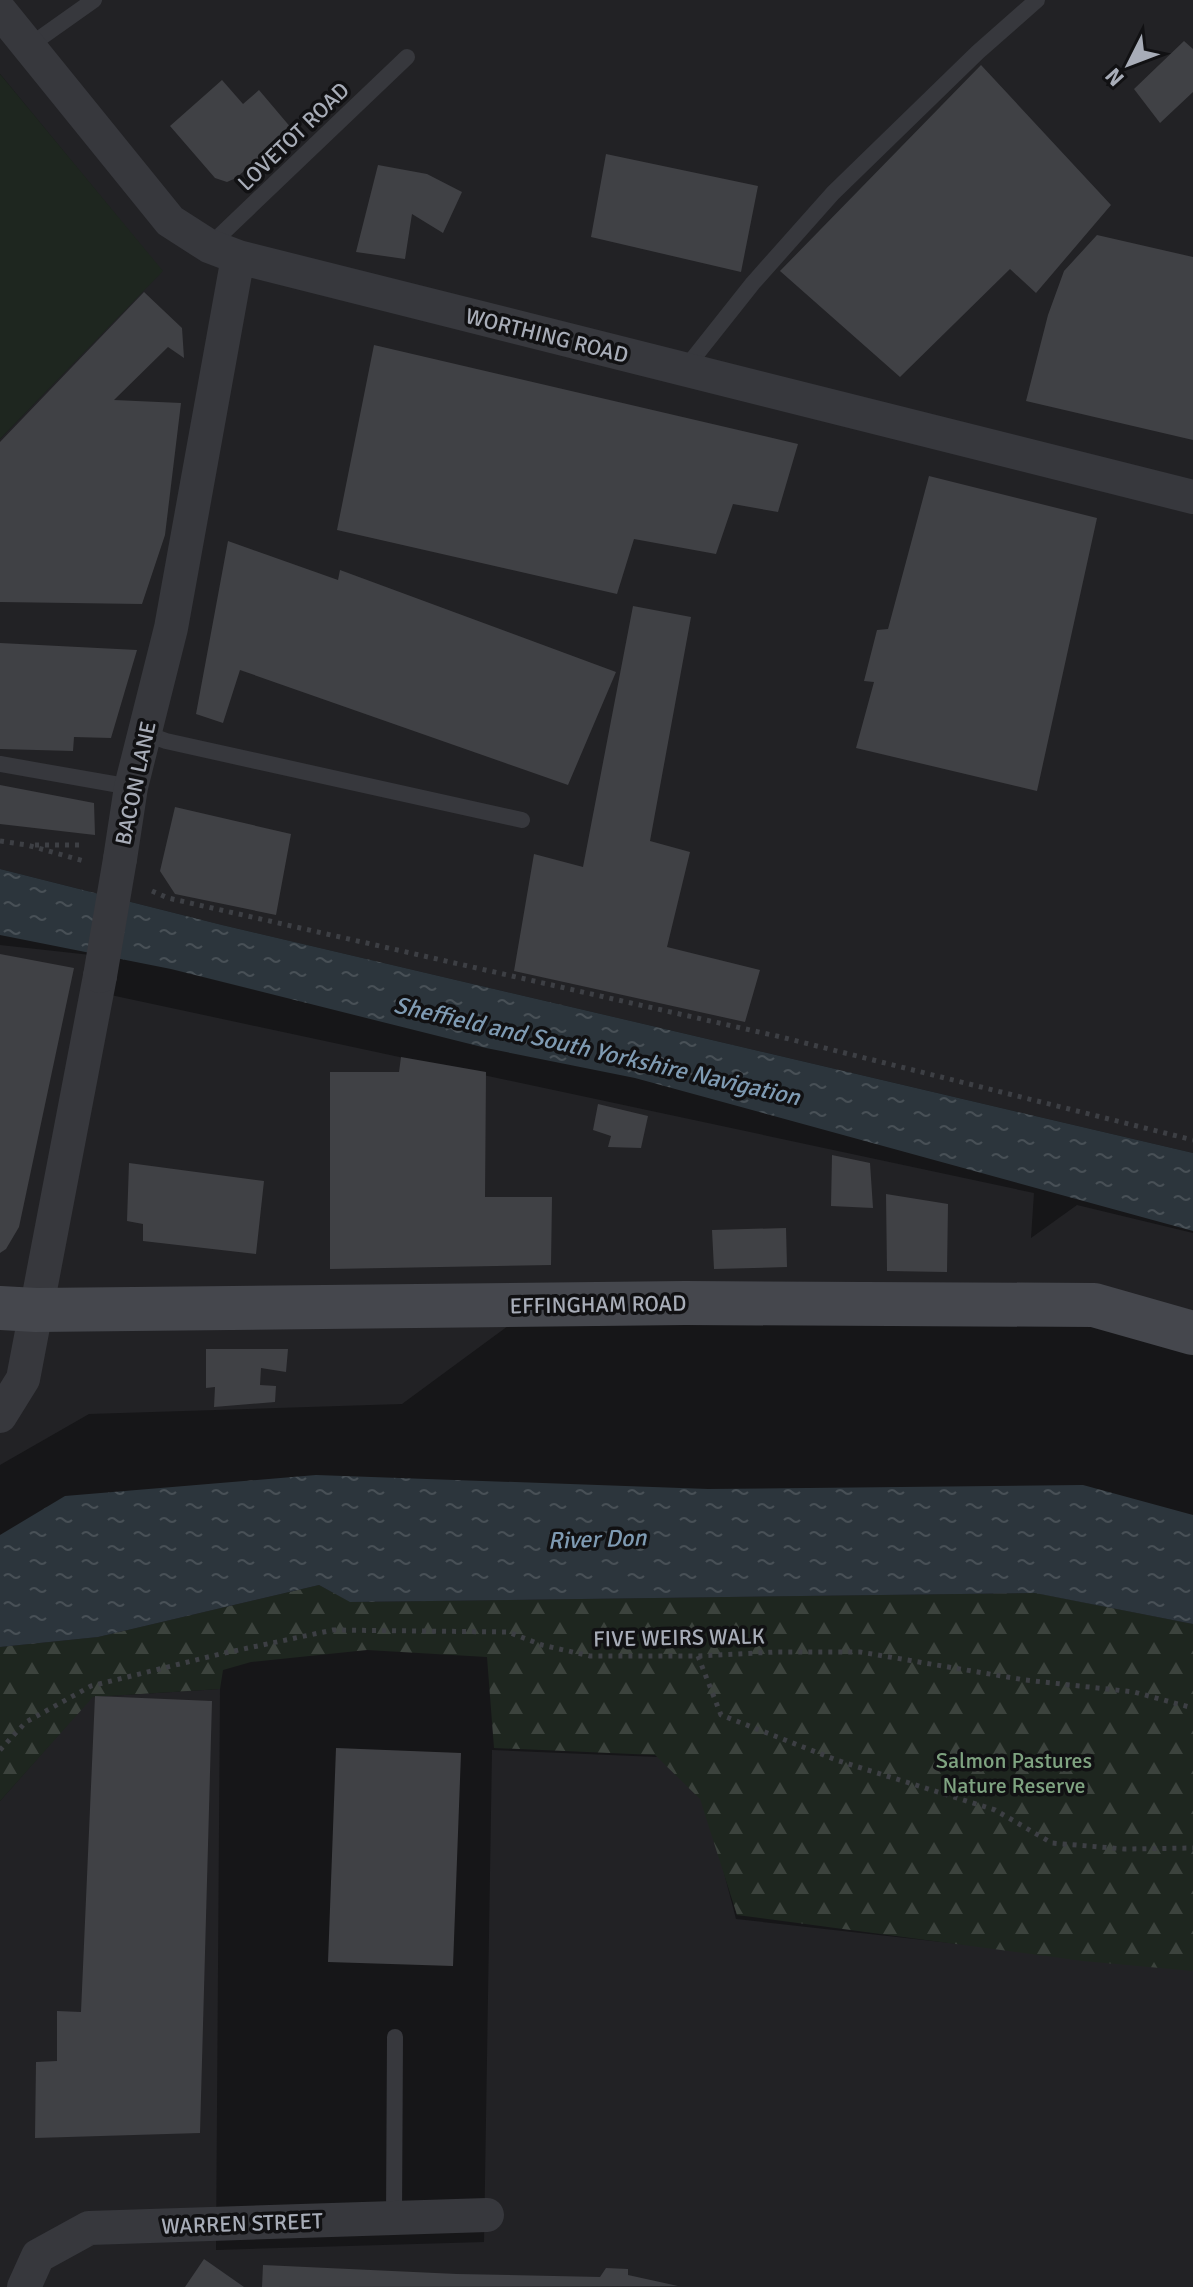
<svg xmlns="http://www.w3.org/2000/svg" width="1193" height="2287" font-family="Signika,sans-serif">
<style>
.built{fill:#222225}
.green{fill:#1e261f}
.forest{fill:url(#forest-firs)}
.water{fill:url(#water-ripples)}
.building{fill:#404145}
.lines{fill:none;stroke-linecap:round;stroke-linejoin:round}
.path{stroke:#3d3f44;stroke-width:5;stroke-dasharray:4 6;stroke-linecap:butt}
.service{stroke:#37383d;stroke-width:16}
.minor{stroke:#37383d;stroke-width:34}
.secondary{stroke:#45474d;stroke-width:44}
.minor-bridge{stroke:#37383d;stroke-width:34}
.labels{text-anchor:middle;stroke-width:7;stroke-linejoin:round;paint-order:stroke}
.street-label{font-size:22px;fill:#a8adb8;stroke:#111113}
.park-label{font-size:22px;fill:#7fa381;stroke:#111113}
.water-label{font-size:24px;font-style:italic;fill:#7f9bb3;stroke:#111113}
</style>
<defs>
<pattern id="forest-firs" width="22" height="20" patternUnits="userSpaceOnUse" patternTransform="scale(2)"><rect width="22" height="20" fill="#1e261f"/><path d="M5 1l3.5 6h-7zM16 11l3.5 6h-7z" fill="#3c433d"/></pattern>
<pattern id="water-ripples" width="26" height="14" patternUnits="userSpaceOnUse" patternTransform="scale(2)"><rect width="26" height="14" fill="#2c353c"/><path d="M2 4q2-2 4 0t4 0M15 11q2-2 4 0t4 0" fill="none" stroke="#485056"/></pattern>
</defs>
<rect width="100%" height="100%" fill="#161618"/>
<path class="built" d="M0 0H1193V1153L222 925 0 869V439L162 271 0 74Z
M0 945 100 956 106 994 1034 1193 1031 1238 1077 1205 1193 1233V1336L1089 1294 553 1293 402 1404 89 1414 0 1465Z
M220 1689 216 2250 484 2242 492 1750 658 1757 704 1796 736 1919 1193 1970V2287H0V1801L92 1697Z"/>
<path class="green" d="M0 74 163 271 0 439Z"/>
<path class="forest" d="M319 1585 351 1602 1036 1593 1193 1624V1971L1083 1961 737 1915 700 1799 655 1755 494 1748 487 1657 367 1650 251 1662 223 1670 220 1689 93 1697 0 1801V1647L98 1637Z"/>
<path class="water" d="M0 869 222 925 1193 1153V1231L635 1078 486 1048 171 969 0 935Z
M316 1475 708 1489 1083 1485 1193 1515V1624L1035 1593 350 1602 319 1585 98 1637 0 1647V1535L65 1496Z"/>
<path class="building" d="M1184 41 1193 49V92L1160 123 1134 89Z
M981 65 1111 205 1036 293 1010 269 900 377 780 271Z
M222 80 243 104 259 90 292 129 236 178 227 182 215 178 170 126Z
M606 154 758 186 741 272 591 237Z
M378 165 427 174 462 192 443 233 412 214 405 259 356 252Z
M1097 235 1193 257V440L1026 401 1048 315 1064 271Z
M144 292 182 328 184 358 168 347 114 400 181 403 165 535 142 604 0 602V442Z
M374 345 798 444 778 512 733 504 716 554 634 539 617 594 337 530Z
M929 476 1097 518 1037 791 856 748 874 682 864 681 877 630 888 629Z
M228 541 338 580 340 570 616 672 568 785 240 670 223 723 196 714Z
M633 606 691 617 650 841 690 852 667 947 760 970 745 1022 514 971 534 854 583 867Z
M0 643 137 650 111 738 74 737 73 751 0 749Z
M0 785 94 803 95 835 0 824Z
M175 807 291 834 276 915 175 894 160 871Z
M0 954 74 968 19 1227 6 1249 0 1253Z
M401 1057 486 1072 485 1197H552L551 1265 330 1269V1072H399Z
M598 1104 648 1116 641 1148 608 1147 611 1136 593 1130Z
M832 1155 870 1163 873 1208 831 1206Z
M129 1163 264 1181 256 1254 143 1241V1224L127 1221Z
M886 1194 948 1204 947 1272 887 1271Z
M786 1228 787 1267 714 1269 712 1230Z
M206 1349H288L286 1372 261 1368 260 1385 276 1386 275 1402 214 1407 215 1387 206 1388Z
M95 1696 212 1701 200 2133 35 2138 36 2062 57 2061V2011L81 2012Z
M336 1748 461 1753 453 1966 328 1962Z
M204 2259 244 2287H185Z
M263 2265 457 2274 600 2277 606 2268 628 2269V2275L678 2286 262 2287Z"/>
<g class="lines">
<path class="path" d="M0 841 27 845 84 861
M35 845H85
M152 891 168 898 781 1037 1193 1140
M698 1656 721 1715 839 1761 995 1810 1052 1843 1124 1849 1193 1848
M0 1750 26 1722 91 1686 220 1654 333 1630 508 1632 542 1645 590 1656H698L775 1652H860L1025 1680 1134 1692 1193 1708"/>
<path class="service" d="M29 46 94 0
M209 246 407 57
M684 370 753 283 833 193 978 52 1037 0
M144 733 166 741 522 820
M0 764 131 787
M394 2218 395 2037"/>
<path class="minor" d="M0 11 170 221 209 246 238 257 1193 497
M120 859 131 787 171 628 238 257
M0 1416 23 1379 100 976
M24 2287 38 2256 89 2228 487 2215"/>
<path class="secondary" d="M0 1308 36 1310 685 1303 1094 1305 1193 1333"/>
<path class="minor-bridge" d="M100 976 120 859"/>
</g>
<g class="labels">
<g class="street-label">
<text transform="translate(293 136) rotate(-44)" y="8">LOVETOT ROAD</text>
<text transform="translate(547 335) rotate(14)" y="8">WORTHING ROAD</text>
<text transform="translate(135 783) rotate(-78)" y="8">BACON LANE</text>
<text transform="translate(598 1304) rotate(-1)" y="8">EFFINGHAM ROAD</text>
<text transform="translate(679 1637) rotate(-1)" y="8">FIVE WEIRS WALK</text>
<text transform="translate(242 2223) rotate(-2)" y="8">WARREN STREET</text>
</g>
<g class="park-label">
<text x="1014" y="1768">Salmon Pastures<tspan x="1014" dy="25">Nature Reserve</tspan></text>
</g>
<g class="water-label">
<text transform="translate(597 1051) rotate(13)" y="8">Sheffield and South Yorkshire Navigation</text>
<text transform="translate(597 1539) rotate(-2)" y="8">River Don</text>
</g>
</g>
<g transform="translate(1129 64) rotate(228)" stroke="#111113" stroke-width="6" paint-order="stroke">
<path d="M0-6L14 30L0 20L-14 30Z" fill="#a8adb8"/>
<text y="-12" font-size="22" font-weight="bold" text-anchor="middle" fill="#a8adb8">N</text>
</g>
</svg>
